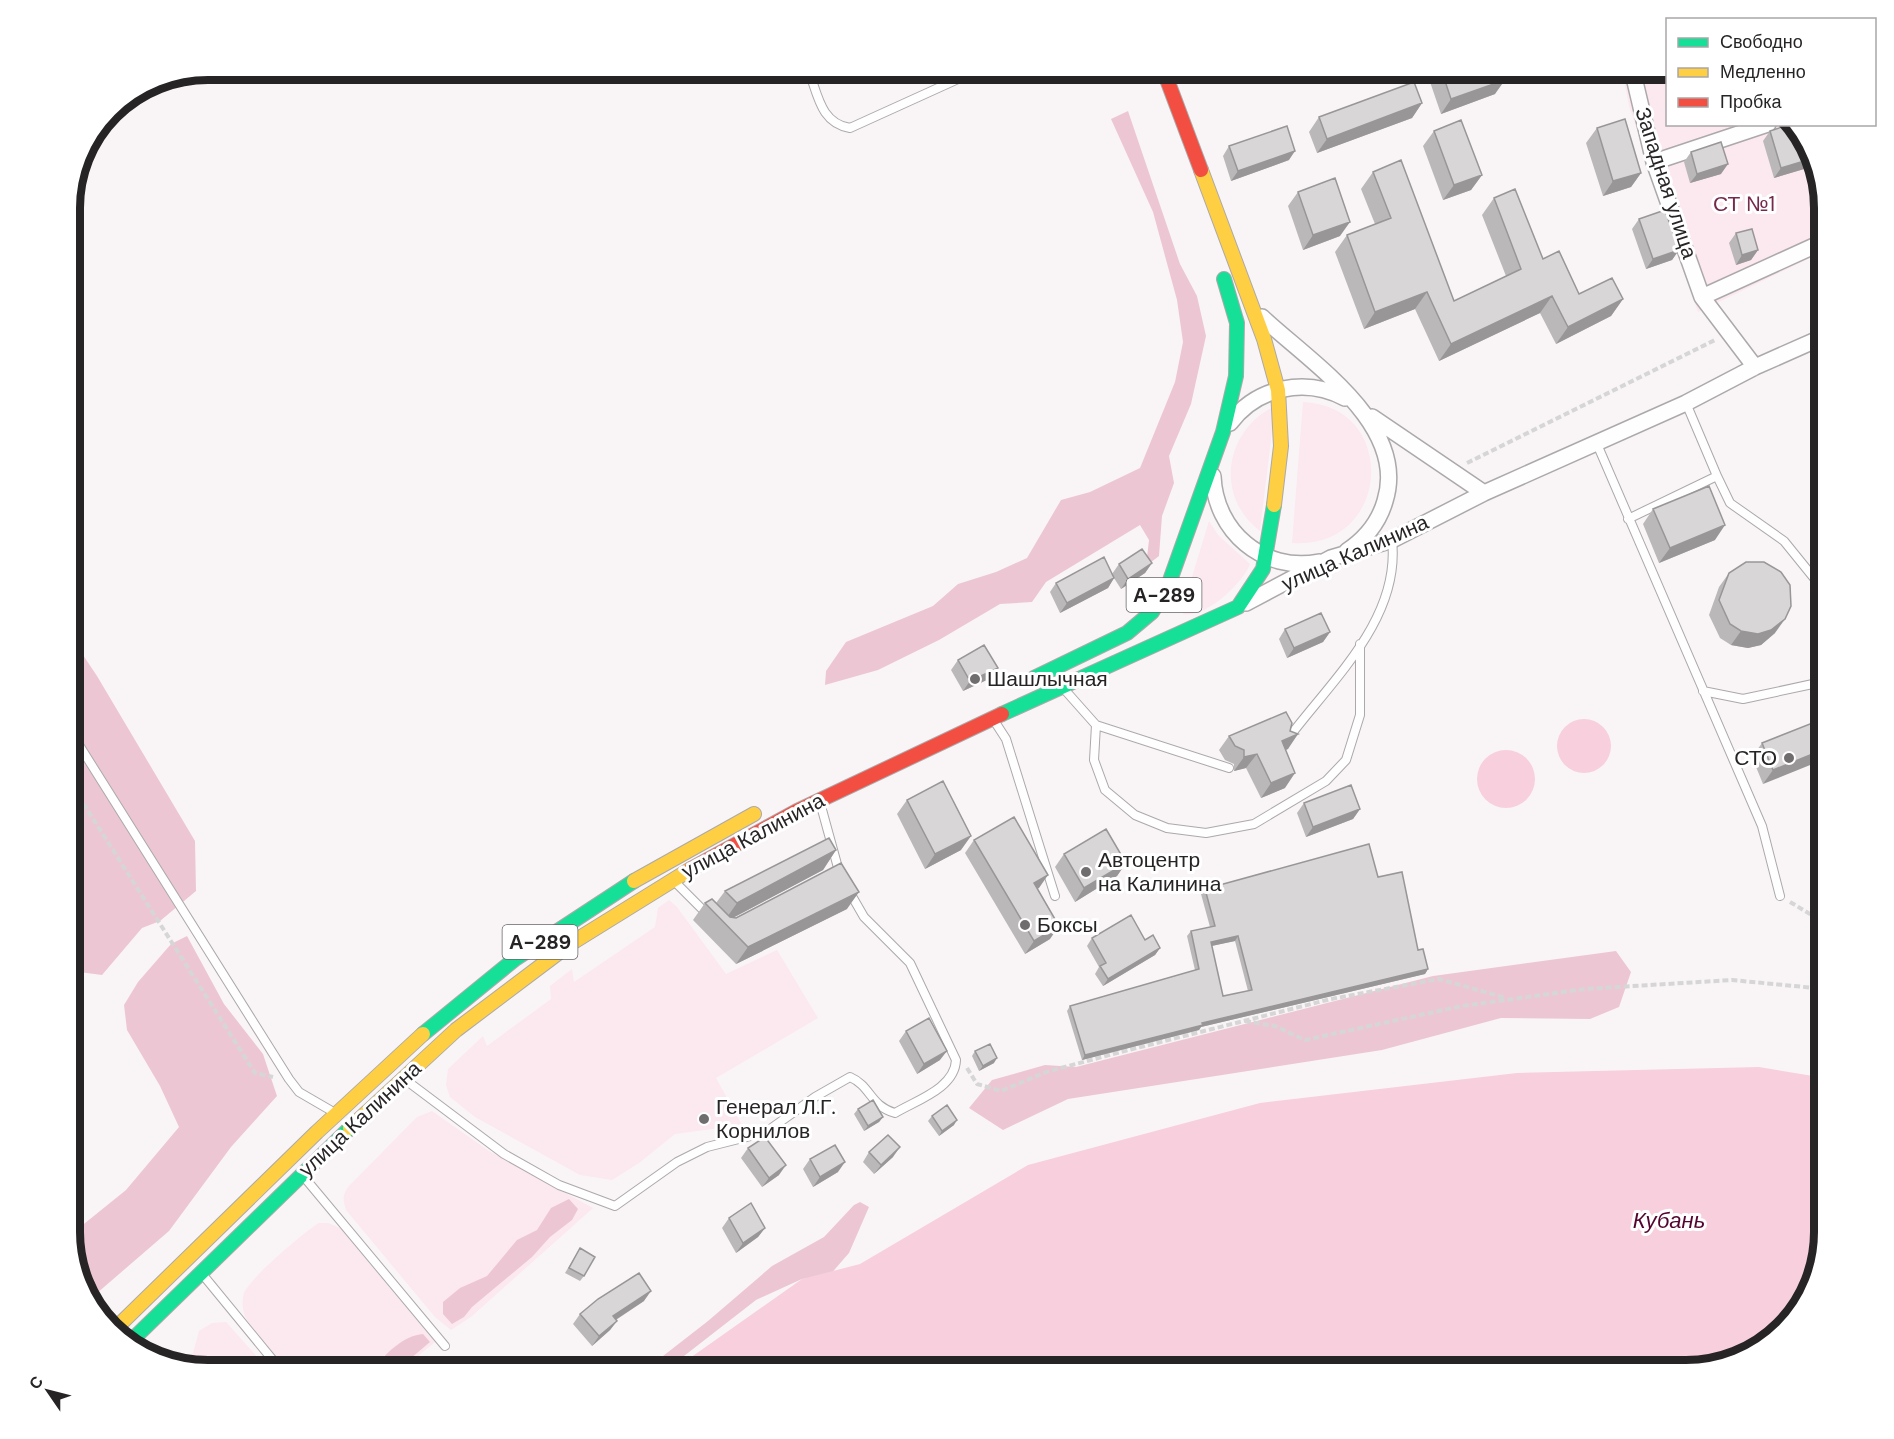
<svg xmlns="http://www.w3.org/2000/svg" width="1894" height="1439" font-family="'DM Sans',sans-serif">
<style>
.green{fill:#fce8ef}
.forest{fill:#edc6d4}
.water{fill:#f8cfdd}
.lines{fill:none;stroke-linecap:round;stroke-linejoin:round}
.lane-casing{stroke:#aca9aa;stroke-width:10}
.street-casing{stroke:#aca9aa;stroke-width:18}
.fast-casing{stroke:#aca9aa;stroke-width:16}
.slow-casing{stroke:#aca9aa;stroke-width:16}
.jam-casing{stroke:#aca9aa;stroke-width:16}
.path{stroke:#d6d6d6;stroke-width:4;stroke-dasharray:6 3;stroke-linecap:butt}
.lane{stroke:#fefefe;stroke-width:8}
.street{stroke:#fefefe;stroke-width:15}
.fast{stroke:#16e098;stroke-width:14}
.slow{stroke:#ffcf43;stroke-width:14}
.jam{stroke:#f24e42;stroke-width:14}
.wall{fill:#bbb8b9;fill-rule:evenodd}
.shaded-wall{fill:#989696}
.building{fill:#d9d6d7;stroke:#989696;stroke-width:1.5;fill-rule:evenodd}
.poi-dot{fill:#706d6e;stroke:#fff;stroke-width:2}
.labels{text-anchor:middle;stroke-width:6;stroke-linejoin:round;paint-order:stroke}
.shield{fill:#fff;stroke:#686666;stroke-width:1.5}
.shield-label{font-size:20px;font-weight:bold;fill:#272425}
.street-label{font-size:21px;fill:#272425;stroke:#fff}
.park-label{font-size:21px;fill:#77294c;stroke:#fff}
.poi-label{font-size:21px;fill:#272425;stroke:#fff;text-anchor:start}
.water-label{font-size:22px;font-style:italic;fill:#54042e;stroke:#fff}
.rim{fill:none;stroke:#272425;stroke-width:8}
</style>
<rect width="100%" height="100%" fill="#f9f5f7"/>
<path class="green" d="M1622 69H1667L1668 124 1793 125 1811 147 1825 207V251L1698 312 1629 106Z
M1303 402C1400 406 1391 550 1292 543Z
M1275 406 1260 531C1214 496 1225 430 1275 406Z
M1209 521 1218 535 1250 564C1243 583 1205 619 1183 614L1184 603Z
M669 900 677 907 726 974 777 950 818 1018 716 1078 742 1125 675 1134 639 1163 612 1180 580 1175 475 1117 450 1097 446 1085 448 1069 483 1036 487 1046 551 999 550 986 572 969 574 982 655 927 658 908Z
M432 1111 489 1151 593 1208 472 1316 451 1330 435 1317 346 1210C343 1200 342 1195 349 1186L417 1117Z
M319 1223H328L340 1228 435 1342 401 1370H289C277 1356 252 1332 245 1316 242 1309 242 1300 244 1293 250 1278 304 1232 319 1223Z
M226 1322 269 1370H207L183 1362 193 1353 199 1331 212 1323Z"/>
<path class="forest" d="M1128 111 1180 264 1197 296 1206 336 1191 404 1169 456 1174 483 1162 516 1159 556 1146 566 1149 540 1140 525 1046 582 1032 602 1000 604 939 640 878 670 825 685 826 671 846 642 933 606 958 584 996 572 1027 558 1061 500 1090 492 1140 468 1175 382 1183 342 1177 300 1153 212 1111 119Z
M69 634 97 676 195 841 196 891 160 921 142 928 102 975 79 972 75 944 69 937Z
M187 936 224 1004 263 1054 277 1096 231 1147 169 1231 89 1300 83 1293 69 1236 126 1190 179 1127 160 1086 127 1030 124 1005 138 982 171 944Z
M1616 951 1631 972 1619 1007 1590 1019 1501 1018 1382 1050 1068 1099 1003 1130 969 1108 992 1080 1045 1065 1076 1067 1433 976Z
M569 1199 578 1209 572 1220 550 1237 532 1257 472 1307 464 1317 452 1324 443 1314V1302L460 1288 487 1276 517 1240 537 1230 551 1208Z
M860 1202 869 1207 849 1253 829 1276 802 1279 756 1300 666 1370H645L708 1321 772 1266 824 1237 854 1205Z
M423 1334 430 1342 397 1370H375C383 1354 405 1335 423 1334Z"/>
<path class="water" d="M1557 746a27 27 0 1 1 54 0a27 27 0 1 1-54 0Z
M1477 779a29 29 0 1 1 58 0a29 29 0 1 1-58 0Z
M1759 1067 1825 1078V1232L1796 1316 1747 1356 1686 1370H673L802 1279 860 1264 1028 1165 1260 1103 1517 1073Z"/>
<g class="lines">
<defs>
<path id="lane" d="M808 69C818 94 820 123 850 128L980 69
M1597 444 1762 826 1780 896
M1717 476 1730 503 1784 541 1818 583 1825 607
M1628 519 1717 476 1686 403
M1064 689 1096 725 1229 768
M1703 691 1743 699 1822 682 1825 678
M995 722 1006 739 1055 896
M1096 725 1094 760 1105 790 1135 815 1167 828 1206 833 1254 824 1326 781 1346 760 1360 715V644
M69 729 289 1079 299 1092 330 1110
M1287 740C1331 681 1401 619 1392 540
M821 806 840 875
M675 882 707 914
M407 1081 504 1154 559 1185 615 1206 677 1162 707 1147 766 1132 815 1097 850 1077C871 1086 870 1106 895 1113 917 1100 955 1088 956 1060L910 963 864 917 849 891
M304 1177 445 1346
M203 1275 281 1370"/>
<path id="street" d="M1632 69 1654 162 1702 297 1755 367
M1654 162 1768 124
M1702 297 1825 241
M1262 317C1310 362 1409 425 1385 501 1379 522 1365 539 1347 551
M1372 417 1484 493
M1230 423C1257 387 1305 377 1345 398
M1213 476C1215 531 1263 573 1319 562
M1246 603 1331 558 1392 540 1484 493 1686 403 1755 367 1825 336"/>
<path id="fast" d="M1034 678 1127 633 1152 612 1168 586 1223 432 1236 376 1237 323 1224 279
M1002 714 1238 607 1263 569 1274 505
M423 1034 515 959 634 881
M129 1343 350 1128"/>
<path id="slow" d="M1201 170 1264 339 1278 390 1281 446 1274 505
M634 881 754 814
M350 1128 456 1030 570 944 691 869
M114 1330 317 1132 423 1034"/>
<path id="jam" d="M1163 69 1201 170
M691 869 797 811 1002 714"/>
</defs>
<use href="#lane" class="lane-casing"/>
<use href="#street" class="street-casing"/>
<use href="#fast" class="fast-casing"/>
<use href="#slow" class="slow-casing"/>
<use href="#jam" class="jam-casing"/>
<path class="path" d="M1467 463 1715 340
M69 781 255 1073 273 1077
M1790 902 1825 923
M1245 1021 1275 1026 1305 1040 1462 1006 1585 989 1732 980 1825 989
M967 1068 977 1084 1001 1091 1046 1072 1113 1054 1331 999 1439 979 1506 998"/>
<use href="#lane" class="lane"/>
<use href="#street" class="street"/>
<use href="#fast" class="fast"/>
<use href="#slow" class="slow"/>
<use href="#jam" class="jam"/>
</g>
<path class="wall" d="M864 69H892L868 78Z
M1436 69H1502L1495 94 1441 114 1429 79Z
M1554 69H1587L1560 82Z
M1422 103 1412 118 1317 153 1309 132 1319 117Z
M1597 128 1641 173 1631 187 1603 196 1586 143Z
M1434 131 1482 175 1471 190 1443 200 1423 146Z
M1770 131 1811 159 1804 169 1774 178 1763 141Z
M1229 146 1289 160 1231 181 1223 156Z
M1691 152 1721 174 1690 183 1684 162Z
M1373 172 1454 301 1506 276 1482 215 1494 198 1543 259 1579 294 1623 299 1611 316 1556 344 1540 313 1439 361 1415 309 1364 329 1335 252 1347 235 1375 224 1361 189Z
M1298 192 1340 236 1303 250 1288 206Z
M1639 219 1679 250 1672 260 1646 269 1632 229Z
M1736 233 1758 250 1751 260 1736 265 1729 243Z
M1653 509 1715 540 1659 563 1643 524Z
M1152 563 1145 573 1121 589 1114 578 1108 588 1060 613 1050 592 1056 583 1112 574 1119 564Z
M1729 573 1775 633 1761 645 1748 648 1731 645 1720 638 1709 615 1719 587Z
M1285 629 1330 632 1323 642 1287 658 1279 639Z
M958 660 991 678 963 691 951 670Z
M1825 718 1763 784 1752 757 1762 743Z
M1290 731 1288 749 1285 750V788L1261 798 1246 768 1234 771V764L1225 760 1219 750 1229 736Z
M907 800 961 850 925 869 897 814Z
M1304 803 1360 809 1353 819 1306 837 1297 813Z
M974 840 1039 888H1037L1050 939 1025 954 965 853Z
M836 850 823 870 733 918H736L847 909 736 964 693 920 705 903H716L725 891Z
M1064 854 1126 863 1117 876 1075 902 1055 867Z
M1378 877 1428 969 1425 974 1201 1027 1199 1030 1082 1060 1067 1011 1070 1006 1195 970 1187 936 1191 931 1210 927 1201 894 1205 889ZM1235 941 1248 991 1223 996 1211 946Z
M1092 938 1145 940 1160 948 1155 955 1103 986 1095 974 1099 967 1087 946Z
M906 1031 940 1060 917 1074 899 1041Z
M975 1051 994 1063 979 1071 972 1056Z
M858 1109 883 1117 879 1122 864 1131 854 1114Z
M932 1116 954 1125 939 1136 928 1121Z
M748 1148 779 1175 762 1187 741 1158Z
M869 1152 893 1157 874 1174 863 1162Z
M810 1159 838 1172 813 1187 803 1169Z
M729 1218 765 1228 758 1237 736 1253 722 1228Z
M580 1248 584 1276 580 1281 565 1273Z
M644 1301 616 1320 617 1321 610 1330 592 1346 573 1324 580 1314Z"/>
<path class="shaded-wall" d="M875 69H892L868 78Z
M1569 69H1587L1560 82Z
M1505 80 1495 94 1441 114 1451 99Z
M1422 103 1412 118 1317 153 1327 139Z
M1295 151 1289 160 1231 181 1238 171Z
M1811 159 1804 169 1774 178 1781 168Z
M1728 164 1721 174 1690 183 1697 174Z
M1641 173 1631 187 1603 196 1613 181Z
M1482 175 1471 190 1443 200 1454 185Z
M1350 222 1340 236 1303 250 1313 235Z
M1679 250 1672 260 1646 269 1653 259Z
M1758 250 1751 260 1736 265 1742 255Z
M1427 292 1415 309 1364 329 1375 312Z
M1552 296 1540 313 1439 361 1451 344Z
M1623 299 1611 316 1556 344 1568 327Z
M1725 525 1715 540 1659 563 1670 548Z
M1152 563 1145 573 1121 589 1128 579Z
M1114 578 1108 588 1060 613 1067 603Z
M1785 619 1775 633 1761 645 1748 648 1731 645 1741 631Z
M1330 632 1323 642 1287 658 1294 648Z
M998 668 991 678 963 691 970 681Z
M1298 734 1288 749 1271 756 1282 741Z
M1825 749V759L1763 784 1773 770Z
M1257 754 1246 768 1234 771 1244 757Z
M1295 773 1285 788 1261 798 1271 783Z
M1360 809 1353 819 1306 837 1313 827Z
M971 836 961 850 925 869 935 854Z
M836 850 823 870 723 923 737 903Z
M1126 863 1117 876 1075 902 1084 888Z
M1048 875 1039 888 1025 896 1034 883Z
M859 892 847 909 736 964 748 947Z
M1059 926 1050 939 1025 954 1034 941Z
M1238 936 1235 941 1207 947 1211 942Z
M1160 948 1155 955 1103 986 1108 979Z
M1428 969 1425 974 1201 1027 1199 1030 1082 1060 1085 1055 1202 1023Z
M947 1051 940 1060 917 1074 924 1064Z
M997 1058 994 1063 979 1071 983 1066Z
M883 1117 879 1122 864 1131 868 1126Z
M957 1120 954 1125 939 1136 942 1131Z
M900 1147 893 1157 874 1174 881 1165Z
M845 1162 838 1172 813 1187 820 1177Z
M786 1165 779 1175 762 1187 769 1178Z
M765 1228 758 1237 736 1253 743 1243Z
M651 1291 644 1301 606 1326 613 1316Z
M617 1321 610 1330 592 1346 599 1336Z"/>
<path class="building" d="M1441 69H1502L1505 80 1451 99Z
M1414 82 1422 103 1327 139 1319 117Z
M1625 119 1641 173 1613 181 1597 128Z
M1461 120 1482 175 1454 185 1434 131Z
M1791 124H1793L1806 140 1811 159 1781 168 1770 131Z
M1287 126 1295 151 1238 171 1229 146Z
M1721 142 1728 164 1697 174 1691 152Z
M1401 160 1454 301 1521 269 1494 198 1515 189 1543 259 1559 251 1579 294 1612 278 1623 299 1568 327 1552 296 1451 344 1427 292 1375 312 1347 235 1391 218 1373 172Z
M1335 178 1350 222 1313 235 1298 192Z
M1665 210 1679 250 1653 259 1639 219Z
M1752 229 1758 250 1742 255 1736 233Z
M1709 486 1725 525 1670 548 1653 509Z
M1142 549 1152 563 1128 579 1119 564Z
M1104 557 1114 578 1067 603 1056 583Z
M1746 562H1764L1781 572 1790 585 1791 606 1785 619 1771 630 1758 634 1741 631 1730 624 1719 600 1729 573Z
M1321 613 1330 632 1294 648 1285 629Z
M984 645 998 668 970 681 958 660Z
M1286 712 1292 723 1290 731 1298 734 1282 741 1295 773 1271 783 1257 754 1244 757V750L1235 746 1229 736Z
M1825 718V749L1773 770 1762 743Z
M943 781 971 836 935 854 907 800Z
M1351 785 1360 809 1313 827 1304 803Z
M1014 817 1048 875 1034 883 1059 926 1034 941 974 840Z
M1106 829 1126 863 1084 888 1064 854Z
M829 838 836 850 737 903 725 891Z
M1369 844 1378 877 1402 872 1418 950 1423 949 1428 969 1202 1023 1203 1025 1085 1055 1070 1006 1199 969 1191 931 1215 926 1205 889ZM1238 936 1252 990 1223 996 1211 942Z
M841 863 859 892 748 947 705 903 712 899 730 917 736 918Z
M1131 915 1145 940 1153 935 1160 948 1108 979 1100 966 1106 963 1092 938Z
M929 1018 947 1051 924 1064 906 1031Z
M990 1044 997 1058 983 1066 975 1051Z
M873 1100 883 1117 868 1126 858 1109Z
M947 1105 957 1120 942 1131 932 1116Z
M888 1135 900 1147 881 1165 869 1152Z
M765 1137 786 1165 769 1178 748 1148Z
M835 1145 845 1162 820 1177 810 1159Z
M751 1203 765 1228 743 1243 729 1218Z
M580 1248 595 1257 584 1276 569 1268Z
M639 1273 651 1291 613 1316 617 1321 599 1336 580 1314 598 1299Z"/>
<g class="poi-dot">
<circle cx="975" cy="679" r="6"/>
<circle cx="1789" cy="758" r="6"/>
<circle cx="1086" cy="872" r="6"/>
<circle cx="1025" cy="925" r="6"/>
<circle cx="704" cy="1119" r="6"/>
</g>
<g class="labels">
<g class="shield">
<rect x="1126.5" y="578" width="75" height="34" rx="4.5"/>
<rect x="502.5" y="925" width="75" height="34" rx="4.5"/>
</g>
<g class="shield-label">
<text x="1164" y="602">А-289</text>
<text x="540" y="949">А-289</text>
</g>
<g class="street-label">
<text transform="translate(1666 183) rotate(72)" y="7">Западная улица</text>
<text transform="translate(1355 553) rotate(-24)" y="7">улица Калинина</text>
<text transform="translate(753 836) rotate(-28)" y="7">улица Калинина</text>
<text transform="translate(360 1119) rotate(-43)" y="7">улица Калинина</text>
</g>
<g class="park-label">
<text x="1744" y="211">СТ №1</text>
</g>
<g class="poi-label">
<text x="987" y="686">Шашлычная</text>
<text x="1777" y="765" text-anchor="end">СТО</text>
<text x="1098" y="867">Автоцентр<tspan x="1098" dy="24">на Калинина</tspan></text>
<text x="1037" y="932">Боксы</text>
<text x="716" y="1114">Генерал Л.Г.<tspan x="716" dy="24">Корнилов</tspan></text>
</g>
<g class="water-label">
<text x="1669" y="1228">Кубань</text>
</g>
</g>
<path d="M0 0H1894V1439H0ZM208 80H1686A128 128 0 0 1 1814 208V1232A128 128 0 0 1 1686 1360H208A128 128 0 0 1 80 1232V208A128 128 0 0 1 208 80Z" fill="#fff" fill-rule="evenodd"/>
<path class="rim" d="M208 80H1686A128 128 0 0 1 1814 208V1232A128 128 0 0 1 1686 1360H208A128 128 0 0 1 80 1232V208A128 128 0 0 1 208 80Z"/>
<rect x="1666" y="18" width="210" height="108" fill="#ffffff" stroke="#a9a7a8" stroke-width="1.5"/>
<rect x="1678" y="38" width="30" height="9" fill="#16e098" stroke="#a9a7a8" stroke-width="1.5"/>
<text x="1720" y="48" font-size="18" fill="#272425">Свободно</text>
<rect x="1678" y="68" width="30" height="9" fill="#ffcf43" stroke="#a9a7a8" stroke-width="1.5"/>
<text x="1720" y="78" font-size="18" fill="#272425">Медленно</text>
<rect x="1678" y="98" width="30" height="9" fill="#f24e42" stroke="#a9a7a8" stroke-width="1.5"/>
<text x="1720" y="108" font-size="18" fill="#272425">Пробка</text>
<g transform="translate(48 1391) rotate(305)" stroke="#ffffff" stroke-width="4.5" paint-order="stroke">
<path d="M0-4.5L10 22L0 15L-10 22Z" fill="#272425"/>
<text y="-9" font-size="16" font-weight="bold" text-anchor="middle" fill="#272425">С</text>
</g>
</svg>
